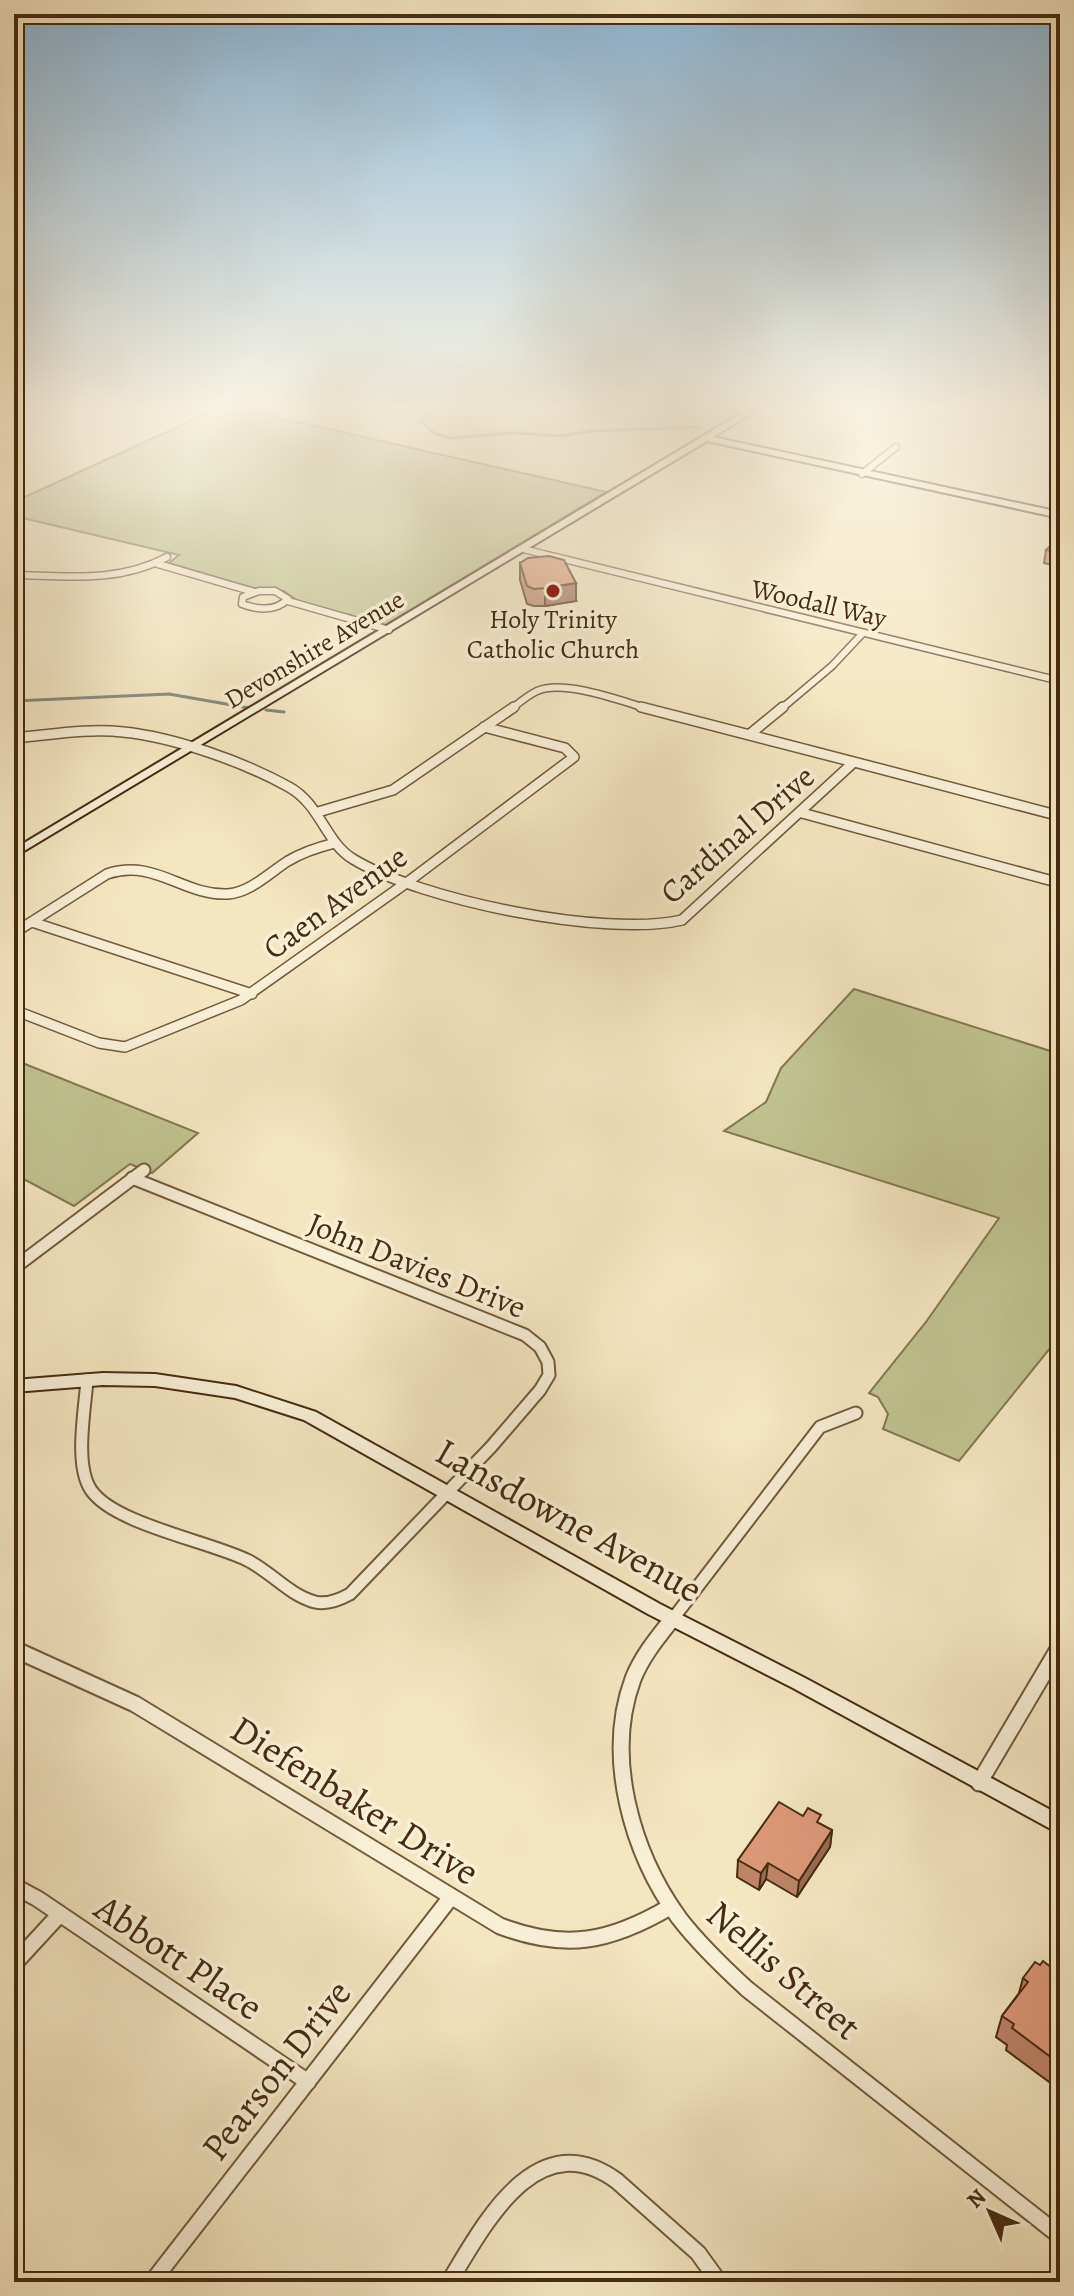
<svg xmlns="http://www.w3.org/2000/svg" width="1074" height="2296" font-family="Alegreya,serif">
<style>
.green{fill:#c0c390;stroke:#847750;stroke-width:2}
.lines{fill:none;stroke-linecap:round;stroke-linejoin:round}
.stream{stroke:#7e8279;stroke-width:3}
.street-far3-casing{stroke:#725a3c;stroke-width:9}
.street-far2-casing{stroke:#725a3c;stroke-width:12}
.street-far1-casing{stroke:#725a3c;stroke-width:15}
.street-casing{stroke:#725a3c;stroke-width:19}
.secondary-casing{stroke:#472b10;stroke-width:4}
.street-far3{stroke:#f8efd7;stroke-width:6}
.street-far2{stroke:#f8efd7;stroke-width:9}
.street-far1{stroke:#f8efd7;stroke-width:11}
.street{stroke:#f8efd7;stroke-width:15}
.secondary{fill:#f8efd7;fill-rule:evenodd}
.wall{fill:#bd8468;stroke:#472b10;stroke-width:2}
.shaded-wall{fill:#9a6b55;stroke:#472b10;stroke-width:2}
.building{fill:#dc9979;stroke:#472b10;stroke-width:2}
.poi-dot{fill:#8f2418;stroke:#f8efd7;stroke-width:3}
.labels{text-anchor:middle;stroke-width:7;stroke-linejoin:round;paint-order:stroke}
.far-street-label{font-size:26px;fill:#472b10;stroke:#f8efd7}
.far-poi-label{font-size:26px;fill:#472b10;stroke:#f8efd7}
.street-label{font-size:32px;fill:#472b10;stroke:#f8efd7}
.near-street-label{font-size:38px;fill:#472b10;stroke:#f8efd7}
</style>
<rect width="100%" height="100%" fill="#f4e6c1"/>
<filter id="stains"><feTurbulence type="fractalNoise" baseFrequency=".0025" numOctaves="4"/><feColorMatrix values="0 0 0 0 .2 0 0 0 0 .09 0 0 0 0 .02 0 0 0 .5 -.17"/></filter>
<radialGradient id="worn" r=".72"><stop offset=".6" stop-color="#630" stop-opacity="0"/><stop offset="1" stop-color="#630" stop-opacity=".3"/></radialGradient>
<path class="green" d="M223 406H226L606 492 386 625 299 602 284 591 253 588 169 563 179 555 14 516V502Z
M854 989 1060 1054V1336L959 1461 883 1429 888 1414 878 1397 869 1393 926 1322 999 1218 724 1131 766 1102 781 1068Z
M14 1061 20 1062 198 1133 152 1173 130 1164 74 1206 14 1174Z"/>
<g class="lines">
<path class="stream" d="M440 406 421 421 434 433 449 438 515 433 562 436 591 431 700 427
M14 701 169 694 249 708
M266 710 284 712"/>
<defs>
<path id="street-far3" d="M862 474 896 447
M523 549 1060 681
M158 564 254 592
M14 575C67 576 119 583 167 557
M259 591H275L288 599C275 612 258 610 242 604L243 597Z
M288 601 389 630
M511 709C519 703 528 695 537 691 564 679 621 701 649 709
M781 709 832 666 862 634"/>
<path id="street-far2" d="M749 735 783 707
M14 738C50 735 87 728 123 732 174 737 244 762 289 787 321 805 325 842 353 859 420 900 606 938 682 920L854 762 641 707
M854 762 1060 816
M318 812 393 790 514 707
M802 813 1060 883
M32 922 252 994
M14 933 107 874C155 858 183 896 228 894 251 892 269 873 288 861 303 852 319 847 335 843
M14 1010 99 1043 125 1047 241 1000 409 881 574 757 565 748 484 727"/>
<path id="street-far1" d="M14 1268 144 1170
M87 1380C85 1409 74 1465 91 1490 114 1524 208 1541 247 1560 270 1571 289 1595 315 1602 327 1605 339 1600 350 1594L491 1447 540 1390 549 1375 548 1362 540 1347 525 1335 132 1178
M672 1620 820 1427 856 1413"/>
<path id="street" d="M673 1618C658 1637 642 1656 633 1679 604 1757 632 1853 679 1918 699 1944 723 1967 747 1989L1060 2236
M14 1649 135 1704 500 1926C566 1951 610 1942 670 1907
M979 1783 1060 1646
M14 1886 38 1899 308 2082
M14 1964 60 1914
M152 2282 451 1897
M449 2282C484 2225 536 2122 617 2181L698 2253 719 2282"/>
<path id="secondary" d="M753 406H763L713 437 1060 512V518L707 441 14 857V849Z
M103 1373 155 1374 236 1386 316 1412 660 1604 805 1678 1060 1815V1834L793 1688 648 1614 304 1420 235 1398 155 1386 103 1385 14 1392V1380Z"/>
</defs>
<use href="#street-far3" class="street-far3-casing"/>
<use href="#street-far2" class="street-far2-casing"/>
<use href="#street-far1" class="street-far1-casing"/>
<use href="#street" class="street-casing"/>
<use href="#secondary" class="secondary-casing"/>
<use href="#street-far3" class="street-far3"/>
<use href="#street-far2" class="street-far2"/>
<use href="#street-far1" class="street-far1"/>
<use href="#street" class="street"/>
<use href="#secondary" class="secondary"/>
</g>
<path class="wall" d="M1060 537V567L1044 563 1046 550Z
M520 563 576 601 545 606H534L527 604 520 580Z
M803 1816 832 1830 830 1847 797 1897 766 1879 759 1890 737 1877 738 1860Z
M1040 1965 1056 1971 1060 1966V2090L1006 2050 1007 2045 996 2037 1002 2016 1019 1993 1023 1978Z"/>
<path class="shaded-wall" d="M576 583V601L545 606V588Z
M832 1830 830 1847 797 1897 799 1881Z
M768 1863 766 1879 759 1890 761 1873Z"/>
<path class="building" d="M1060 537V553L1046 550Z
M549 556 564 560 576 583 545 588 534 589 527 586 520 563 528 558Z
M779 1802 803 1816 808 1808 821 1815 817 1822 832 1830 799 1881 768 1863 761 1873 738 1860Z
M1043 1961 1056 1971 1060 1966V2064L1012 2028 1014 2024 1002 2016 1028 1982 1023 1978 1035 1962 1040 1965Z"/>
<linearGradient id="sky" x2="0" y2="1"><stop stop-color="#8cb7d8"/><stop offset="0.56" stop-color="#faf4e3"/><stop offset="1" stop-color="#faf4e3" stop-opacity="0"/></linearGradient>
<rect width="1074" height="728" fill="url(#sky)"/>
<circle class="poi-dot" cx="553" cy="591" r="8"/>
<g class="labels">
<g class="far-street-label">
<text transform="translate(819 603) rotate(13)" y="9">Woodall Way</text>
<text transform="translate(314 649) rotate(-31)" y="9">Devonshire Avenue</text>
</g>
<g class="far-poi-label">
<text x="553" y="628">Holy Trinity<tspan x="553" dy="30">Catholic Church</tspan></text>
</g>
<g class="street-label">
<text transform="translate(737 834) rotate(-41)" y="11">Cardinal Drive</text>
<text transform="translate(335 902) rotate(-36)" y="11">Caen Avenue</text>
<text transform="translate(417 1265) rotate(22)" y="11">John Davies Drive</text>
</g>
<g class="near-street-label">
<text transform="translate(569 1520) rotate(29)" y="13">Lansdowne Avenue</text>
<text transform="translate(355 1800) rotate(32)" y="13">Diefenbaker Drive</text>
<text transform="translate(179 1957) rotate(34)" y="13">Abbott Place</text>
<text transform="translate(784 1970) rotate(41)" y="13">Nellis Street</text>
<text transform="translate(276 2070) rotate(-52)" y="13">Pearson Drive</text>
</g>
</g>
<rect width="1074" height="2296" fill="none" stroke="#f4e6c1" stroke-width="48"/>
<rect x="16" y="16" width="1042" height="2264" fill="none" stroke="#472b10" stroke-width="4"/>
<rect x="24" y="24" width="1026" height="2248" fill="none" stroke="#472b10" stroke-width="2"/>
<g transform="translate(990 2212) rotate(315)" stroke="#f8efd7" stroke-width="6" paint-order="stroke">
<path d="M0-6L14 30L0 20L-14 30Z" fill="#472b10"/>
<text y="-12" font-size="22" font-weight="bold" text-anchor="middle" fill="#472b10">N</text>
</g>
<rect width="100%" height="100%" filter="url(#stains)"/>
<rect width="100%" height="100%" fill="url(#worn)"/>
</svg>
